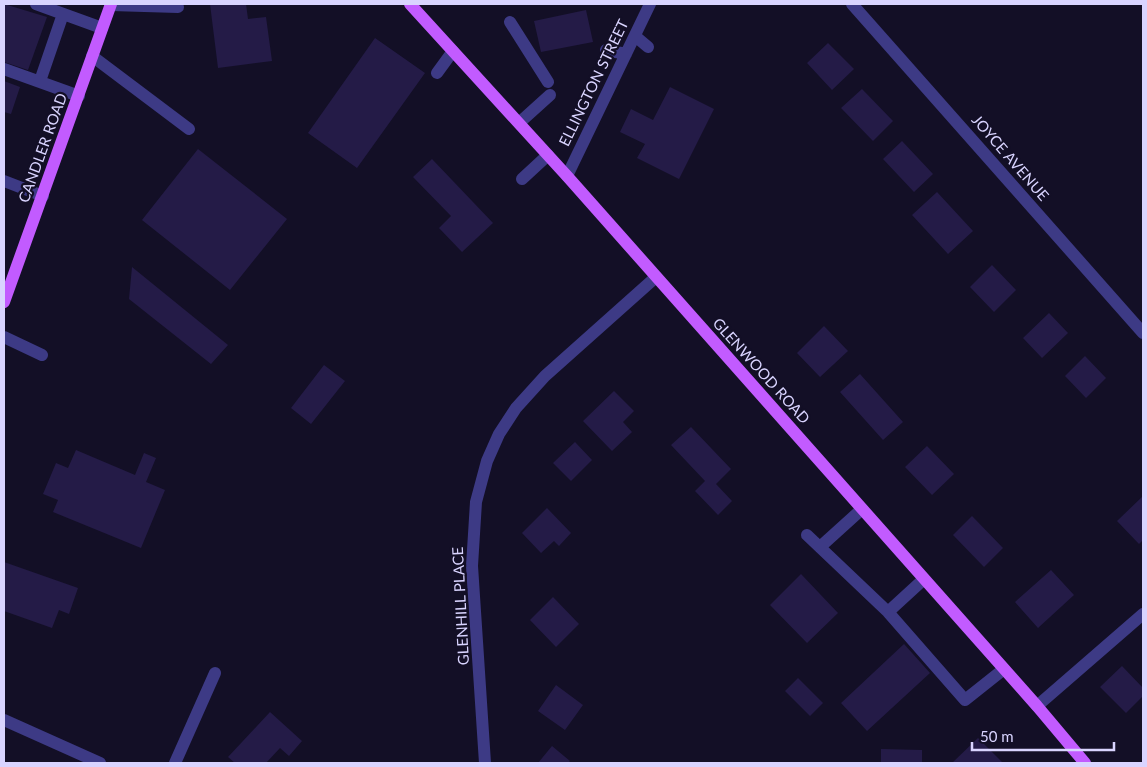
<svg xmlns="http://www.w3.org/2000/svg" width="1147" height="767" font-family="Lato,sans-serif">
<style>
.building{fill:#241b47}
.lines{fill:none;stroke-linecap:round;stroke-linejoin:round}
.minor{stroke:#3d3a85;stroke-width:12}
.major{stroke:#c25bff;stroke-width:12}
.labels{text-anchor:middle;stroke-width:4.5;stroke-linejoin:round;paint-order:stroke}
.street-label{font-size:15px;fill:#d9d4ff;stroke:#130f26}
</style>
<rect width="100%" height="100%" fill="#130f26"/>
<path class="building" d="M4 4 47 17 28 70 4 62Z
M210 4H246L248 19 266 17 272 61 218 68Z
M586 10 593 42 541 52 534 21Z
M375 38 425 73 357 168 308 133Z
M828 43 854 69 832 90 807 63Z
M4 81 20 87 11 114 4 112Z
M670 87 714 109 679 179 637 158 645 144 620 132 631 109 653 120Z
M862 89 893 121 873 141 841 108Z
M902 141 933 174 914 192 883 159Z
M198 149 287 219 230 290 142 220Z
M432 159 493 223 462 252 439 228 451 216 413 177Z
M937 192 973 231 948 254 912 215Z
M992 265 1016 290 994 312 970 287Z
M132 267 228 345 211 364 129 299Z
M1049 313 1068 333 1042 358 1023 338Z
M824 326 848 351 820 377 797 353Z
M1085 356 1106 378 1086 398 1065 376Z
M324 365 345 381 311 424 291 408Z
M860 374 903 422 883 440 840 392Z
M614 391 634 411 623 422 632 432 612 451 583 421Z
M691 427 731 469 716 484 732 501 718 515 695 491 705 481 671 445Z
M575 442 592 460 571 481 553 463Z
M927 446 954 474 932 495 905 467Z
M76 450 135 475 144 453 156 458 146 482 165 490 141 548 53 512 58 500 43 494 56 463 68 468Z
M1143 496V540L1139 544 1117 521Z
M547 508 571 533 559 546 554 541 541 553 522 533Z
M972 516 1003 548 984 567 953 535Z
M4 562 78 588 69 614 59 610 52 628 4 611Z
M1051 570 1074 595 1038 628 1015 602Z
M801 574 838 613 807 643 770 605Z
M553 597 579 624 556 647 530 620Z
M904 644 930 673 867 731 841 703Z
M1122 666 1143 688V696L1126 713 1100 687Z
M798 678 823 703 810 716 785 691Z
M556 685 583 705 565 730 538 711Z
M270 712 302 741 289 756 280 748 266 763H235L228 757Z
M978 738 1003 763H952Z
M552 746 570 761 568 763H538Z
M881 749 922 750V763H881Z"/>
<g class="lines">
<path class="minor" d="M36 4 102 28
M852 4 1143 333
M111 5 178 7
M510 22 548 82
M635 36 648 47
M606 50 626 54
M92 56 189 129
M4 69 79 96
M437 73 453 51
M40 81 63 14
M519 123 550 95
M567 176 650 4
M522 179 548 155
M4 181 43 196
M4 337 42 355
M807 535 888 612 965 700 1004 669
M820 547 862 509
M888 612 924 579
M1037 706 1143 614
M4 720 100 763
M175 763 215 673
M485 763 472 566 476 502 487 461 499 434 516 408 545 376 656 277"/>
<path class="major" d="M410 4 567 176 1037 706 1085 763
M4 302 111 4"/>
</g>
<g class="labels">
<g class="street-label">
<text transform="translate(594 83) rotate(-64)" y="5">ELLINGTON STREET</text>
<text transform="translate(43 148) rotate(-70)" y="5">CANDLER ROAD</text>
<text transform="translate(1010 158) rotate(49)" y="5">JOYCE AVENUE</text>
<text transform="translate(761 371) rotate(48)" y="5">GLENWOOD ROAD</text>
<text transform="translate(461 606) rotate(-93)" y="5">GLENHILL PLACE</text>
</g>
</g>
<rect width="1147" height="767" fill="none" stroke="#d9d4ff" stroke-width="10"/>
<path d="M972 742v8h142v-8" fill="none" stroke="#d9d4ff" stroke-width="2.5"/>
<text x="980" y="742" font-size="15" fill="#d9d4ff" stroke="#130f26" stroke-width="4" paint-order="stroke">50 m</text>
</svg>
